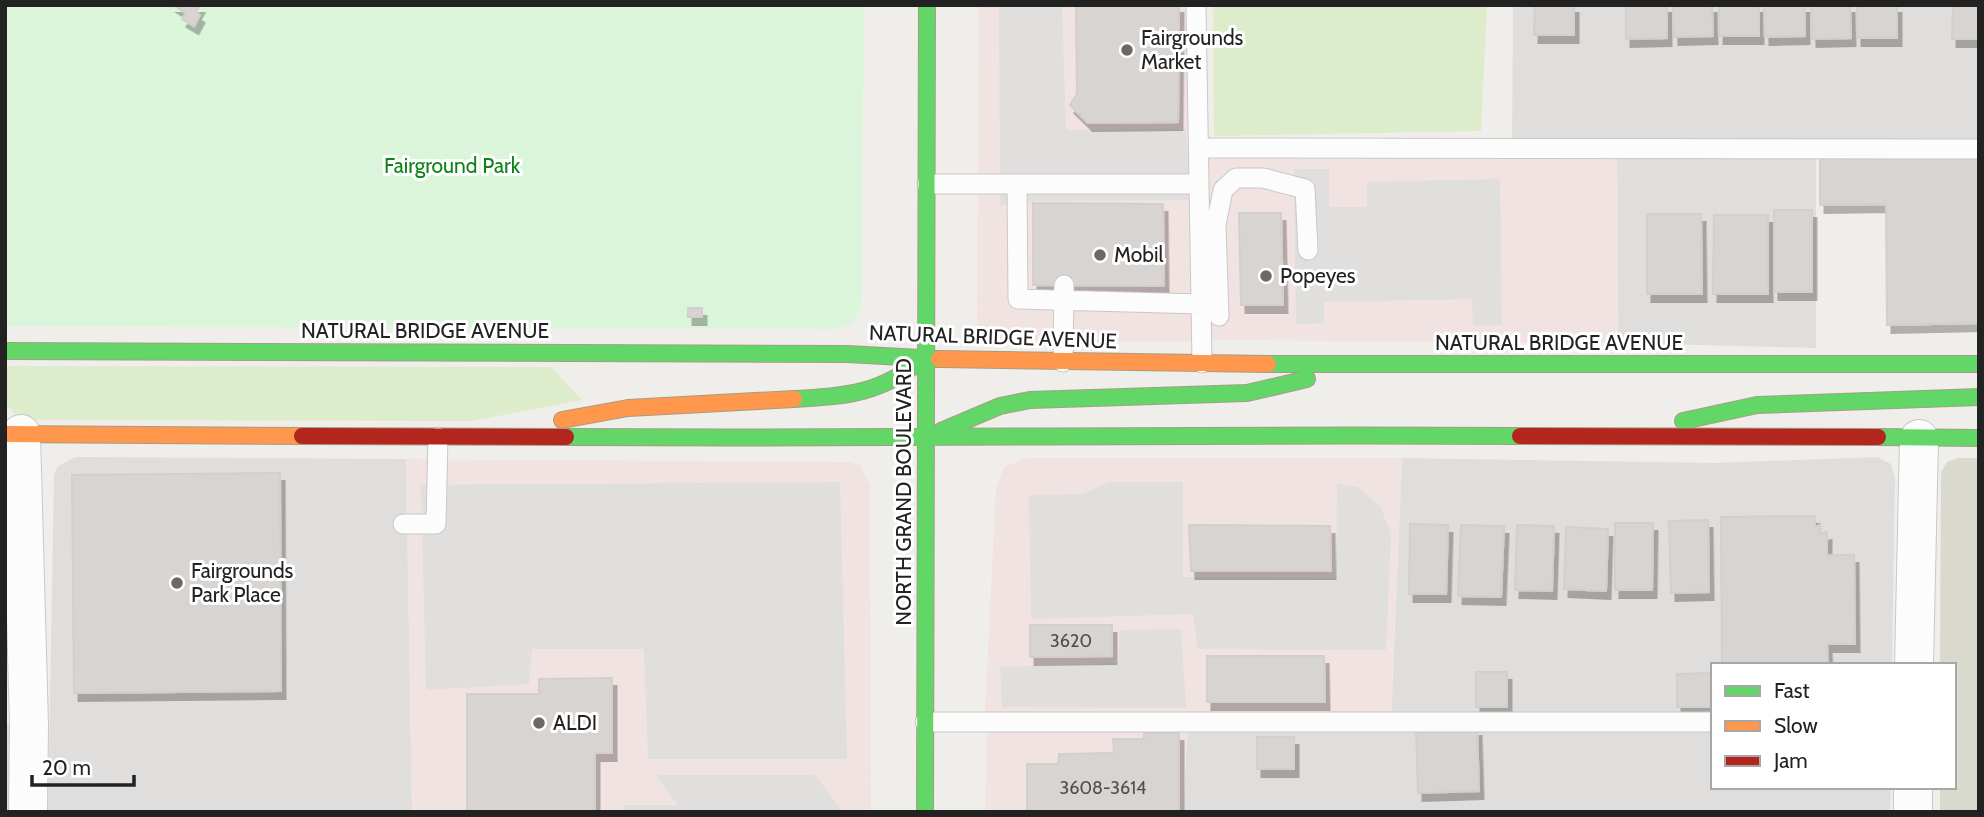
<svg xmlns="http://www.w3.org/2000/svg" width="1984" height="817" font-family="Cabin,sans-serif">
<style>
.residential{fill:#dfdedc}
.commercial{fill:#f1e3e1}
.construction{fill:#d9d9cd}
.grass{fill:#ddeccb}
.park{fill:#daf5da}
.parking{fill:#e0dfde}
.building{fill:#d7d4d2;stroke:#d3d0cc;stroke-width:2;filter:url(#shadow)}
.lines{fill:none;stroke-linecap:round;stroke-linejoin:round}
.lane-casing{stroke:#c9c8c7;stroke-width:21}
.street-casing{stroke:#c9c8c7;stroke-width:40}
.fast-casing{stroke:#a79c86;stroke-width:18}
.slow-casing{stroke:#a79c86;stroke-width:18}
.jam-casing{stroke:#a79c86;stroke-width:18}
.lane{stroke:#fdfcfc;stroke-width:19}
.street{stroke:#fdfcfc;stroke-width:38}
.fast{stroke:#63d668;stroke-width:16}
.slow{stroke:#ff974d;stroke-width:16}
.jam{stroke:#b3261e;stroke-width:16}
.poi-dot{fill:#6a6968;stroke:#fff;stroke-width:2.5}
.labels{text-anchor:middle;stroke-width:6;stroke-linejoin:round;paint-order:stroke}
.number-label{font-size:18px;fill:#4f4e4e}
.poi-label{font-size:21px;fill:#222;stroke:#fff;text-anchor:start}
.park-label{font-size:21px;fill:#0c8416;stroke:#fff}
.street-label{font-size:21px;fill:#222;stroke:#fff}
</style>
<defs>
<filter id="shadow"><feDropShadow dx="4.5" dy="8" stdDeviation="0" flood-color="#0004"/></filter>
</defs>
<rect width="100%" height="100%" fill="#f0eeeb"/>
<path class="residential" d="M1513 5H1979V149L1816 150V348L1618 343 1617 148H1512Z
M75 457 406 459 412 812H48L54 475 58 466Z
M1877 457 1891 464 1895 478 1892 665H1713V787H1891L1890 812H1183L1188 722H1391L1402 458 1716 463Z
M5 725H29L28 812H5Z"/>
<path class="commercial" d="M979 5H1191L1195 341 997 343 986 340 980 332 977 324Z
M1209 157H1617V343L1212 340Z
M1026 458H1402L1391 712H985L996 488 1004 467Z
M406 459 849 462 860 465 870 485 871 812H412Z
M1187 731 1183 812H985L987 732Z"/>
<path class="construction" d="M1958 458H1979V812H1940V787H1954V665H1940L1941 472 1947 462Z"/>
<path class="grass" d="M1213 5H1487L1481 131 1214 136Z
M5 366 551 367 582 400 472 421 21 420 5 403Z"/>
<path class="park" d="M5 5H864L861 308 853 322 838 329 5 326Z"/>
<path class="parking" d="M999 5H1062L1066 130 1186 129 1189 200 1026 201 1000 206Z
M1294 169H1329V207H1367V182L1500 179 1502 325 1473 326 1472 299 1324 302V323L1296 324Z
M840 482 847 759H648L644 649H532L529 684 426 690 421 485Z
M1109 482H1183V577L1336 578 1337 484 1357 487 1380 506 1391 533 1386 650 1198 649 1193 614 1031 619 1029 495 1083 494Z
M315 485H378V550H401L400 812H314Z
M1181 629 1186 708 1002 707 1000 667 1118 663 1120 630Z
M157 698 298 699V787L74 782 77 719 155 714Z
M656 775H815L843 812H624V805H677Z"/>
<path class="building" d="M173 5H200L196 12 200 15 194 26 182 19 186 13Z
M1076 5H1179L1178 122 1088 123 1070 105 1077 94Z
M1535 5H1574V35H1534Z
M1626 5H1667V38L1626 39Z
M1673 5H1712L1713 36 1674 37Z
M1719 5H1759V36H1719Z
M1764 5H1805V36L1765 37Z
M1811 5H1850L1851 38 1812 39Z
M1857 5H1897V38H1857Z
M1953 5H1979V39H1952Z
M1979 156V323L1887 325 1886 204 1820 205V158Z
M1033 203 1163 204 1164 286 1033 285Z
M1774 210H1812V292H1774Z
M1239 213H1281L1283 305H1241Z
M1647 214H1701L1702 294H1647Z
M1714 215H1768V294H1713Z
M688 308H702V317H688Z
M280 473 281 691 74 693 72 475Z
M1815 516V527L1820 525 1819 534 1827 532V555H1854L1855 644H1827L1828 664 1722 665 1721 517Z
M1708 520 1709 592 1671 593 1669 521Z
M1615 523H1653L1652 590H1615Z
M1410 524 1448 525 1446 594H1409Z
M1189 525 1330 526 1331 571H1191Z
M1461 525 1504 526 1501 597 1458 596Z
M1517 525 1554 526 1552 591 1515 590Z
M1566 527 1608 529 1606 591 1564 589Z
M1030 625H1112V656L1030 657Z
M1207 656H1324L1325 702H1207Z
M1476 672H1507V707H1476Z
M1713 673V707H1677V674Z
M612 678V753H595V812H467V694H539V679Z
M1477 728 1479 791 1418 793 1416 730Z
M1144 733H1179V812H1027V764H1058L1059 754 1114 753 1113 739H1144Z
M1257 737H1294V769H1257Z"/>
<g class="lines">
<defs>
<path id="lane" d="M1196 5 1202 363
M1199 148 1979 149
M927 184H1199
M1017 184 1018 299 1201 304
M1219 316 1216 225 1223 190 1236 178H1263L1305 189 1308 250
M1063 362 1064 285
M403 524H436L438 437
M925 722H1713"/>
<path id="street" d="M21 434 29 725 28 812
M1914 665 1919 439
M1913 787V812"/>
<path id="fast" d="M5 351 847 354 939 359
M1268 364H1979
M794 399C847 396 882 394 925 357
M1683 421 1757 405 1979 397
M941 431 1000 406 1030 400 1247 393 1307 379
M566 437C884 439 1202 434 1520 436
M1878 437 1979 438
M925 812 927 5"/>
<path id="slow" d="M939 359 1268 364
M562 420 628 408 794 399
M5 434 302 436"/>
<path id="jam" d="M302 436 566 437
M1520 436 1878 437"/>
</defs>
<use href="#lane" class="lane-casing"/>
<use href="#street" class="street-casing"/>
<use href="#fast" class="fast-casing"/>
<use href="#slow" class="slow-casing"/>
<use href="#jam" class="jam-casing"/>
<use href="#lane" class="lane"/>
<use href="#street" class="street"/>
<use href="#fast" class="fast"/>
<use href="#slow" class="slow"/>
<use href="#jam" class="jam"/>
</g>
<g class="poi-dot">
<circle cx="1127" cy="50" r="7"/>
<circle cx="1100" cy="255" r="7"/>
<circle cx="1266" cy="276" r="7"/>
<circle cx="177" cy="583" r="7"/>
<circle cx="539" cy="723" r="7"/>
</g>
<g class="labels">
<g class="number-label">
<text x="1071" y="647">3620</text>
<text x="1103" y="794">3608-3614</text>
</g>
<g class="poi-label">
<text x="1141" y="45">Fairgrounds<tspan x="1141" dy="24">Market</tspan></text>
<text x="1114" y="262">Mobil</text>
<text x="1280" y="283">Popeyes</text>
<text x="191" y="578">Fairgrounds<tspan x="191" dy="24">Park Place</tspan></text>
<text x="553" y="730">ALDI</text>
</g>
<g class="park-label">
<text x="452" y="173">Fairground Park</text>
</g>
<g class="street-label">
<text x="425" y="338">NATURAL BRIDGE AVENUE</text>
<text transform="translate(993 337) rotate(2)" y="7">NATURAL BRIDGE AVENUE</text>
<text x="1559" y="350">NATURAL BRIDGE AVENUE</text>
<text transform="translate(904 492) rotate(-90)" y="7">NORTH GRAND BOULEVARD</text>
</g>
</g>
<rect width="1984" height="817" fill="none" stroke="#222222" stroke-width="14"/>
<rect x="1711" y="663" width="245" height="126" fill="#ffffff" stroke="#a7a7a7" stroke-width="2"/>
<rect x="1725" y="686" width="35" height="10" fill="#63d668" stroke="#a7a7a7" stroke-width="2"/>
<text x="1774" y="698" font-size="21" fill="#222222">Fast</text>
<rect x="1725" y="721" width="35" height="10" fill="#ff974d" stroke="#a7a7a7" stroke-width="2"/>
<text x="1774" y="733" font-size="21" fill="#222222">Slow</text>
<rect x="1725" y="756" width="35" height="10" fill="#b3261e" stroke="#a7a7a7" stroke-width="2"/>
<text x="1774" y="768" font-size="21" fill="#222222">Jam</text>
<path d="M32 775v10h102v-10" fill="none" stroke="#222222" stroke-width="3.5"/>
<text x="42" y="775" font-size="21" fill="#222222" stroke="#ffffff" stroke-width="5" paint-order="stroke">20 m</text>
</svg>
